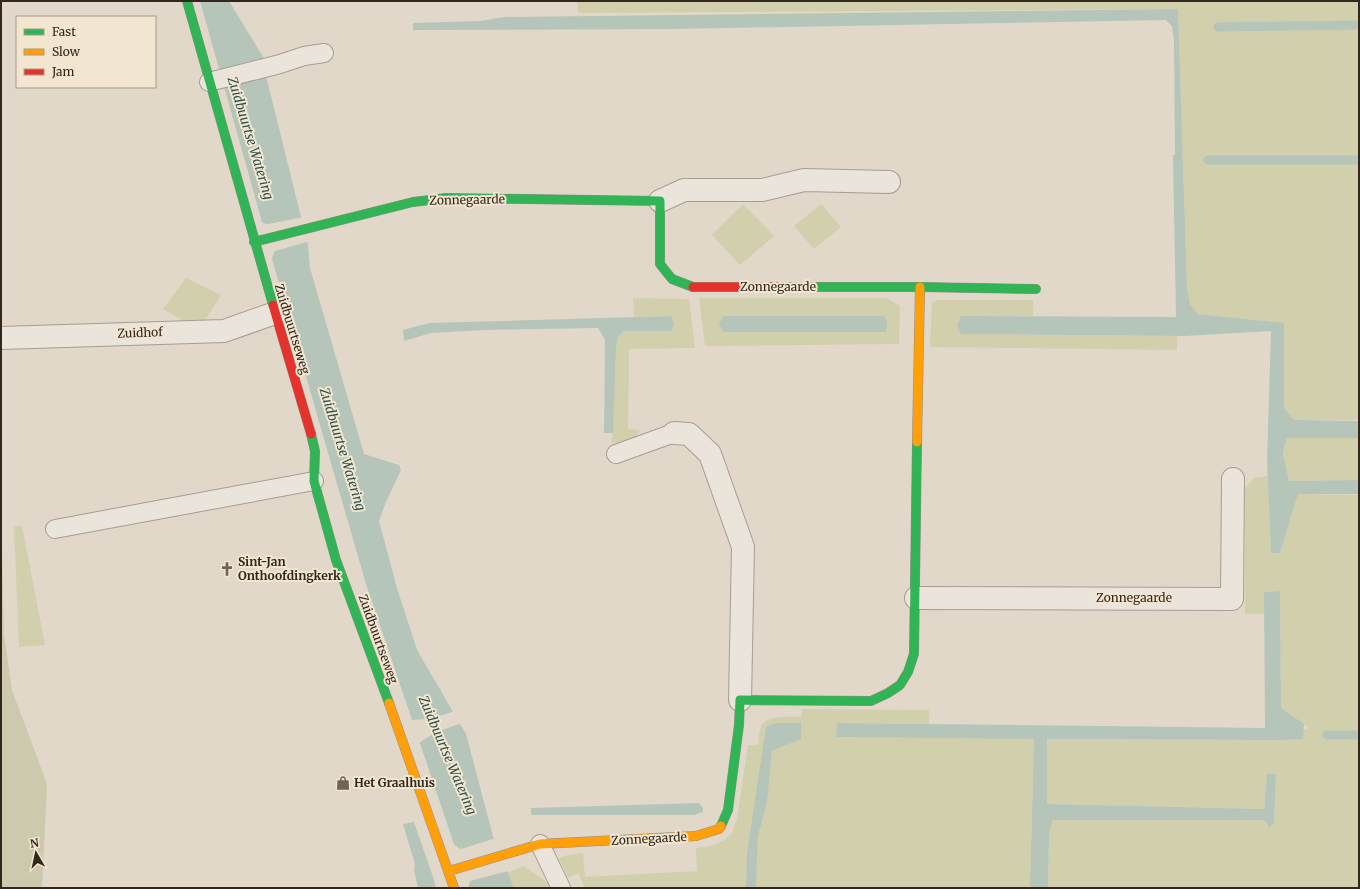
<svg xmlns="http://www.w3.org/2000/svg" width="1360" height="889" font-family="Merriweather,serif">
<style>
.green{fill:#d2cfad}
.cemetery{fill:#ccc9ad}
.water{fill:#b6c5ba}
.pier{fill:#e1d8ca}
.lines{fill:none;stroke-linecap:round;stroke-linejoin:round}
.stream{stroke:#b6c5ba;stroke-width:9}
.lane-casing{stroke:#a69d94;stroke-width:20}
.street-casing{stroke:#a69d94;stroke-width:24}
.fast-casing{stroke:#958d84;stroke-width:10}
.slow-casing{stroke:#958d84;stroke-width:10}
.jam-casing{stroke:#958d84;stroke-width:10}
.lane{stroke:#eae4db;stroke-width:18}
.street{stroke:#eae4db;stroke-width:22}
.fast{stroke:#30b455;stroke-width:9}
.slow{stroke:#ff9f0a;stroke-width:9}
.jam{stroke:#e5322d;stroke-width:9}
.labels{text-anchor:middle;stroke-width:4;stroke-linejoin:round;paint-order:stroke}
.street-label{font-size:12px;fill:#33261d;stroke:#f2e6d0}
.poi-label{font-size:12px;font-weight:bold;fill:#33261d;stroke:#f2e6d0;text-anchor:start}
.water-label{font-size:13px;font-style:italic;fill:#2d514d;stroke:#f2e6d0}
</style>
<rect width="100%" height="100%" fill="#e1d8ca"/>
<path class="green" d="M577 1H1359V420H1294L1284 408 1283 323 1198 314 1190 304 1187 288 1178 9 578 13Z
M743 204 774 236 740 265 712 235Z
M821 204 841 227 814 249 794 226Z
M186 278 221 295 205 320 184 321 163 309Z
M633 298 689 299 695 348 629 349 628 429 640 430C634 444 625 444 611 442L613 433 616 348 618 337 624 331H671L670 316 634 317Z
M699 298H887L900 306 899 344 705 346Z
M938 300H1033V316H961L957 325 961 334 1177 336V350L930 347 932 303Z
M1287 438H1359V480L1289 481 1283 453Z
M1268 476 1271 553H1280L1298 494 1359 495V888H1048L1049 836 1051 820H1264L1269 827 1274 824 1276 774H1267L1264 809 1046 804 1047 739 1277 740 1309 728 1281 708 1280 591 1264 592V614H1245V488L1254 478Z
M22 526 45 645 19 647 14 527Z
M802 709 929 710V724L837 723 836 737 1034 738 1030 888H756L758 836 767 803 772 751 801 739 776 723 747 853 746 888H585L578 873 568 878 559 858 568 855 583 853 585 877 697 871 696 848 710 846 723 841 732 833 737 819 748 745H758C759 740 759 731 761 726 766 715 791 717 801 717Z
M524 866 547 882 550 888H514L507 873Z"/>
<path class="cemetery" d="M1 501 4 634 12 690 47 784 42 888H1Z"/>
<path class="water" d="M200 1H229L265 60 266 76 308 245 310 268 364 454 399 465 401 470 386 502 379 521 397 588 417 650 466 734 493 836 514 888H468L470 881 461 850 454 844 366 584 272 259 274 253 267 225 262 222Z
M1178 9 1187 288 1190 304 1198 314 1284 323V408L1294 420 1359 421V438H1287L1283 453 1289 481 1359 480V494H1298L1280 553H1271L1267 460 1271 331 1185 336 961 334 957 325 961 316 1176 317 1173 155H1175L1174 40 1172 26 1166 20 673 29 413 30V23L481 21 504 17Z
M671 316 674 324 672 331H624L618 337 616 348 613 433H604L605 340 598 328 485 330 431 333 404 341 403 330 429 323Z
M723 316H885L887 324 886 332H723L719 324Z
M1280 591 1281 708 1304 724 1303 739 1277 740 1047 739V804L1264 809 1267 774H1276L1274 824 1269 827 1264 820H1052L1049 836 1048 888H1030L1034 739 836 737 837 723 1265 728 1264 592Z
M776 723H801V739L772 751 767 803 758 836 756 888H746L747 853 766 727Z
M699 803 703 808V812L694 815H531V808Z
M414 822 434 880 436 888H418L414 870 415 864 403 824Z"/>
<path class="pier" d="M304 217 310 241 272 252 265 226 263 225Z
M455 711 462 723 434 733 419 743 411 720 430 719Z
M496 838 508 871 470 881 468 885V881L459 851 456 848 461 849Z"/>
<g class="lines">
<path class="stream" d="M1218 27 1359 25
M1208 160H1359
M1327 735H1359"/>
<defs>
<path id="lane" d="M209 82 280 64 304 56 324 53
M616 454 674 433
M55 529 314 481
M540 844 561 888"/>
<path id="street" d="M660 201 684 190H762L804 180 889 182
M1 338 224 331 275 313
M674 433 689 434 710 454 743 547 740 700
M916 598 1232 599 1233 479"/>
<path id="fast" d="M187 1 273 305
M254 242 413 202 446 198 660 201V264L672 279 693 287
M785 287H920L1036 289
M311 434 315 451 314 481 336 560 389 703
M721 826 728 810 739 725 740 700 871 701 888 693 900 685 908 672 914 654 917 442"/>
<path id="slow" d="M917 442 920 287
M389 703 454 888
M449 871 540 844 696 836 719 829 721 826"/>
<path id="jam" d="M693 287H785
M273 305 311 434"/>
</defs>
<use href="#lane" class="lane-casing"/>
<use href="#street" class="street-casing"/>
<use href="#fast" class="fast-casing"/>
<use href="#slow" class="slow-casing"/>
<use href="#jam" class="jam-casing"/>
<use href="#lane" class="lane"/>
<use href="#street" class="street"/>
<use href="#fast" class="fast"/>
<use href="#slow" class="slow"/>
<use href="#jam" class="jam"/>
</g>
<defs>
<symbol id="church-bare" viewBox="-9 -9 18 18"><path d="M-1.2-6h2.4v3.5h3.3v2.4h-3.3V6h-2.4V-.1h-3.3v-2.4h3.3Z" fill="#70645a" stroke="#f2e6d0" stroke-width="2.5" paint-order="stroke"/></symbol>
<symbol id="shop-bare" viewBox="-9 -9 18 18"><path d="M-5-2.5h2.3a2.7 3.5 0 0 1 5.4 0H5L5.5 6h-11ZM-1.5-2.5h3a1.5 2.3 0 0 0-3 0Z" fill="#70645a" stroke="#f2e6d0" stroke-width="2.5" paint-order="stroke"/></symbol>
</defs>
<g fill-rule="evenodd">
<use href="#church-bare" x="217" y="559" width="20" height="20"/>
<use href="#shop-bare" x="333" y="773" width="20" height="20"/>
</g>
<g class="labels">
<g class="street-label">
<text transform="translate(467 200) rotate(-1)" y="4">Zonnegaarde</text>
<text x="778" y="291">Zonnegaarde</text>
<text transform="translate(292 329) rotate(73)" y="4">Zuidbuurtseweg</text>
<text transform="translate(140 333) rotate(-2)" y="4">Zuidhof</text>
<text x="1134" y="602">Zonnegaarde</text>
<text transform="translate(378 639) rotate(70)" y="4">Zuidbuurtseweg</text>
<text transform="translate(649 839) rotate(-3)" y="4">Zonnegaarde</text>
</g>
<g class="poi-label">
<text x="238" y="566">Sint-Jan<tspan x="238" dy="14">Onthoofdingkerk</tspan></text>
<text x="354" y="787">Het Graalhuis</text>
</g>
<g class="water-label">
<text transform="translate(251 138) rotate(73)" y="5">Zuidbuurtse Watering</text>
<text transform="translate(343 449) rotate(73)" y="5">Zuidbuurtse Watering</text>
<text transform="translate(448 755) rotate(67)" y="5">Zuidbuurtse Watering</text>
</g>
</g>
<rect width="1360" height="889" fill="none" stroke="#33261d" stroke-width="4"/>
<rect x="16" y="16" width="140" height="72" fill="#f2e6d0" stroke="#a69988"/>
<rect x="24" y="29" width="20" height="6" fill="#30b455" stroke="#a69988"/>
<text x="52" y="36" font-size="12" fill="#33261d">Fast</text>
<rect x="24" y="49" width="20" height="6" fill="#ff9f0a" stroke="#a69988"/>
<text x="52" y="56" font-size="12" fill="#33261d">Slow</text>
<rect x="24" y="69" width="20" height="6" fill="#e5322d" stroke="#a69988"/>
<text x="52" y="76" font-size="12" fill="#33261d">Jam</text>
<g transform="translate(36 853) rotate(351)" stroke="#f2e6d0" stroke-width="3" paint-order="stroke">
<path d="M0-3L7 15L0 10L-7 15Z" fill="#33261d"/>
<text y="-6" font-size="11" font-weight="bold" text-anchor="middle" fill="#33261d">N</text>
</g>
</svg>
